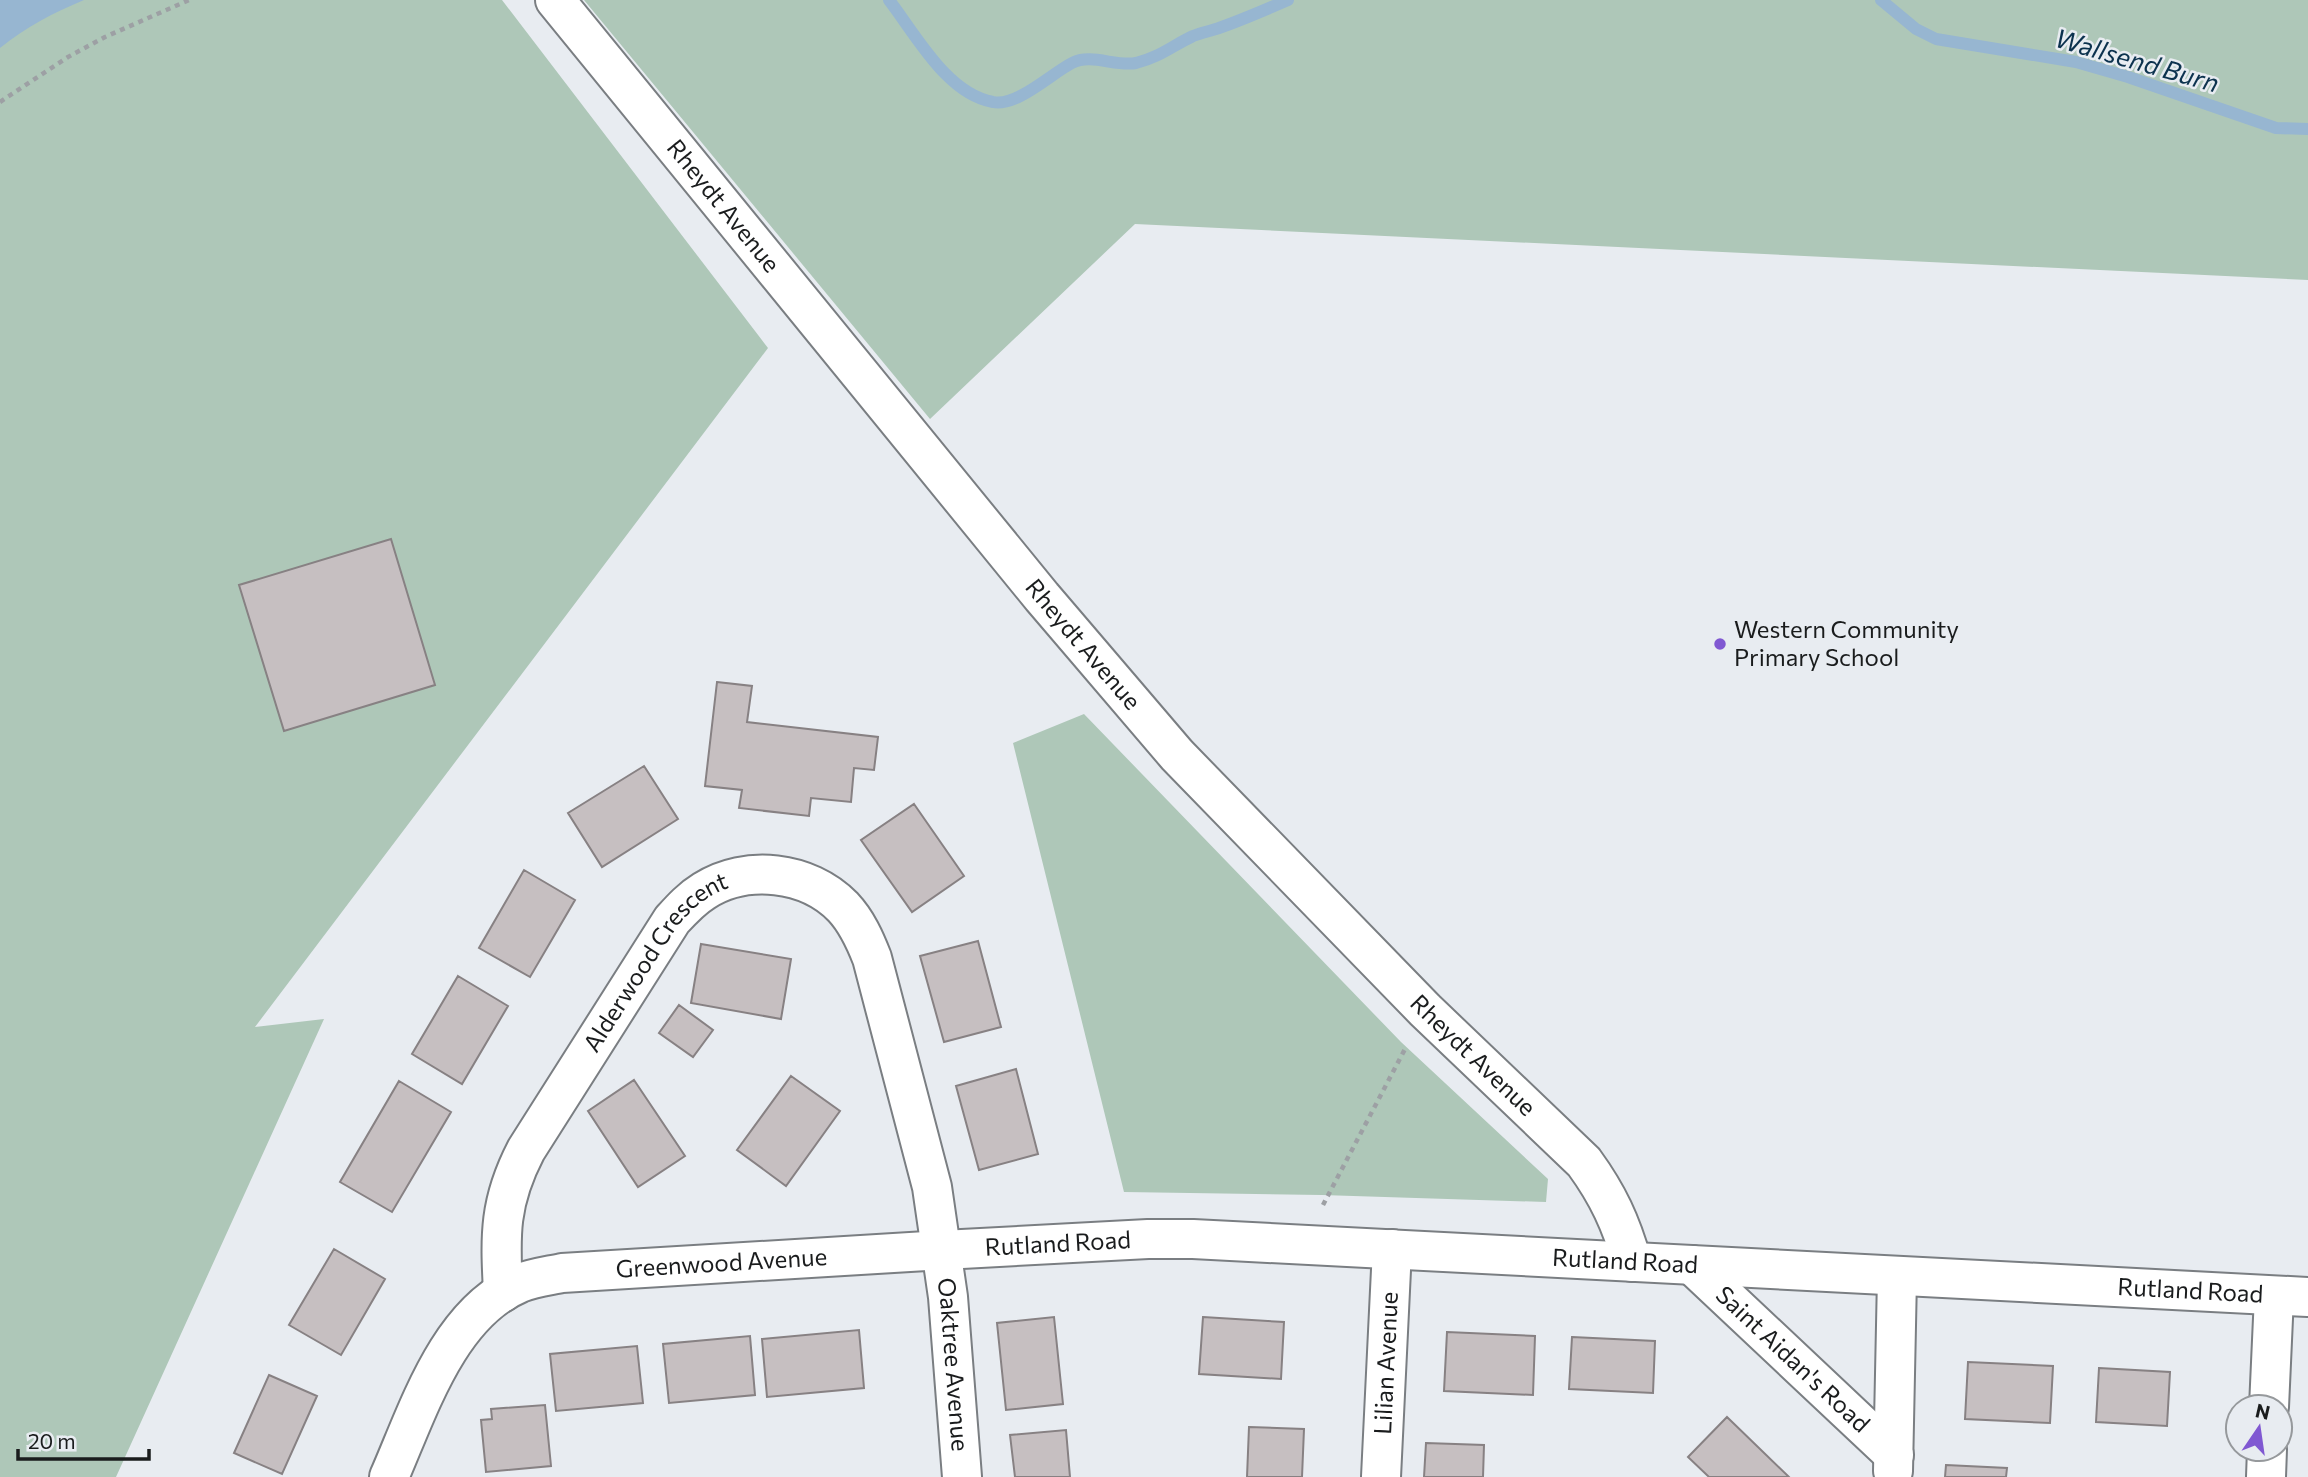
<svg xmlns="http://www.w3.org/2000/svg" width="2308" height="1477" font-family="Commissioner,sans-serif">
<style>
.green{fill:#aec7b8}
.water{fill:#97b6d1}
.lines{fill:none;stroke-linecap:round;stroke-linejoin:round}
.stream{stroke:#97b6d1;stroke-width:12}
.building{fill:#c6bfc1;stroke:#878183;stroke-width:2}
.minor-casing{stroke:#7a7e82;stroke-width:42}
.path{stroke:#9da0a4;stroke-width:4.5;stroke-dasharray:5 5;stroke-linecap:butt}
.minor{stroke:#fff;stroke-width:38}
.poi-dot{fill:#8058d2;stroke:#e8ecf1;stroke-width:2.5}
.labels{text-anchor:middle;stroke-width:5;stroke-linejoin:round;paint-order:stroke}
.street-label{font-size:24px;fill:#1a1c1d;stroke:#e8ecf1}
.poi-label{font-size:24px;fill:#1a1c1d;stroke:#e8ecf1;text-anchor:start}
.water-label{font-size:26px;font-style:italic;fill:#0c324e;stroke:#e8ecf1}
</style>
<rect width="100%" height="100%" fill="#e8ecf1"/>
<path class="green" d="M0 0H502L768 348 255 1027 324 1019 116 1477H0Z
M584 0H2308V280L1135 224 930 419Z
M1084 714 1401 1042 1548 1179 1546 1202 1322 1195 1124 1192 1013 743Z"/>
<path class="water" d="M0 0H84C53 13 26 27 0 48Z"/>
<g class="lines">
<path class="stream" d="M889 0C916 35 947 94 993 102 1017 107 1052 73 1072 63 1091 53 1116 67 1136 63 1160 57 1172 46 1193 36 1201 33 1210 31 1219 28 1242 20 1265 10 1288 0
M1881 0 1916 29 1936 39 2076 62 2128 77 2276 128 2308 129"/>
</g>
<path class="building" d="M391 539 435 685 284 731 239 585Z
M717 682 752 686 747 722 878 737 874 770 854 768 851 802 811 798 809 816 739 808 742 790 705 786Z
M644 766 678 819 602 867 568 813Z
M914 804 964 876 912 912 861 840Z
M524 870 575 900 530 977 479 948Z
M978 941 1001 1027 944 1042 920 956Z
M701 944 791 959 781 1019 691 1003Z
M458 976 508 1006 462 1084 412 1054Z
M679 1005 713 1030 693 1057 659 1033Z
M1016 1069 1038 1154 979 1170 956 1086Z
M791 1076 840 1111 786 1186 737 1150Z
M634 1080 685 1156 638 1187 588 1111Z
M399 1081 451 1112 392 1212 340 1182Z
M334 1249 385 1279 341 1355 289 1325Z
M1054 1317 1063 1404 1006 1410 997 1323Z
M1203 1317 1284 1322 1281 1379 1199 1374Z
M859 1330 864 1388 767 1397 762 1339Z
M1447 1332 1535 1336 1533 1395 1444 1391Z
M750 1336 755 1395 669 1403 663 1344Z
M1572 1337 1655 1341 1653 1393 1569 1389Z
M637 1346 643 1403 556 1411 550 1354Z
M1968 1362 2053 1366 2050 1423 1965 1419Z
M2099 1368 2170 1372 2167 1426 2096 1422Z
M269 1375 317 1396 282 1474 234 1453Z
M545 1405 551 1466 486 1472 481 1420 492 1419 491 1409Z
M1727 1417 1789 1477H1709L1688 1457Z
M1249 1427 1304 1429 1302 1477H1247Z
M1066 1430 1070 1477H1015L1010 1435Z
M1426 1443 1484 1445 1483 1477H1424Z
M1946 1465 2007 1468 2006 1477H1945Z"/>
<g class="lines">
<defs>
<g id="minor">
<path id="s1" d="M555 0 1042 597 1177 755 1425 1010 1584 1162C1608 1195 1621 1223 1632 1262"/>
<path id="s2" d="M1692 1265 1894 1455"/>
<path id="s3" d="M503 1292C500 1235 499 1202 526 1150L672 920C682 909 691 899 704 891 746 864 808 871 843 907 857 922 865 940 872 958L932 1187 948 1297 962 1477"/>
<path d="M2269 1407 2274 1296"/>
<path d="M1893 1471 1897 1277"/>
<path id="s4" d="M389 1477C418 1411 448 1313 520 1283 533 1278 548 1276 562 1273L943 1250 1148 1239H1193L2308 1297"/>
<path id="s5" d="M1381 1477 1392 1249"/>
<path d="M2266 1477 2267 1449"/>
</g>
</defs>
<use href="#minor" class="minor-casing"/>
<path class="path" d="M0 102 68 57 105 37 189 0
M1323 1205 1405 1049"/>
<use href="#minor" class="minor"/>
</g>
<circle class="poi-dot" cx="1720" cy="644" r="7"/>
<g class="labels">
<g class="street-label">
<text dy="8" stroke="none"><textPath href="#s1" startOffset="266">Rheydt Avenue</textPath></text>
<text dy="8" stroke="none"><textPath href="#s1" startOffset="833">Rheydt Avenue</textPath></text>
<text dy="8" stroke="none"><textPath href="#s3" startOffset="376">Alderwood Crescent</textPath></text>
<text dy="8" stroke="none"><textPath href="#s1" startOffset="1400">Rheydt Avenue</textPath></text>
<text dy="8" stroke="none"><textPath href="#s4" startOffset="780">Rutland Road</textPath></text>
<text dy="8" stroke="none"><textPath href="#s4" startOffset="1348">Rutland Road</textPath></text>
<text dy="8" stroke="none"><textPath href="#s4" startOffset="443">Greenwood Avenue</textPath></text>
<text dy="8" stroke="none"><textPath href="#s4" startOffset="1914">Rutland Road</textPath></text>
<text dy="8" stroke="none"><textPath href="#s2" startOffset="138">Saint Aidan's Road</textPath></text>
<text dy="8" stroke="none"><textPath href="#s5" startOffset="114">Lilian Avenue</textPath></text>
<text dy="8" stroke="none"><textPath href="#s3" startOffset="1087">Oaktree Avenue</textPath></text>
</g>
<g class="poi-label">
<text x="1734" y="638">Western Community<tspan x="1734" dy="28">Primary School</tspan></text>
</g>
<g class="water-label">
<text transform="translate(2137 61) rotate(16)" y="9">Wallsend Burn</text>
</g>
</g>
<g transform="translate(2259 1428) rotate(13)"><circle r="33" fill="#e8ecf1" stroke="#96999c" stroke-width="2"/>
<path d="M0-5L12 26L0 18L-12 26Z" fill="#8058d2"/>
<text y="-10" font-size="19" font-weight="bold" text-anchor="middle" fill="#1a1c1d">N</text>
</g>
<path d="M18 1449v10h131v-10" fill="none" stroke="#1a1c1d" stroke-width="3.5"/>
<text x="28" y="1449" font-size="21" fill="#1a1c1d" stroke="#e8ecf1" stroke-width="5" paint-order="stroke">20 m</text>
</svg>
